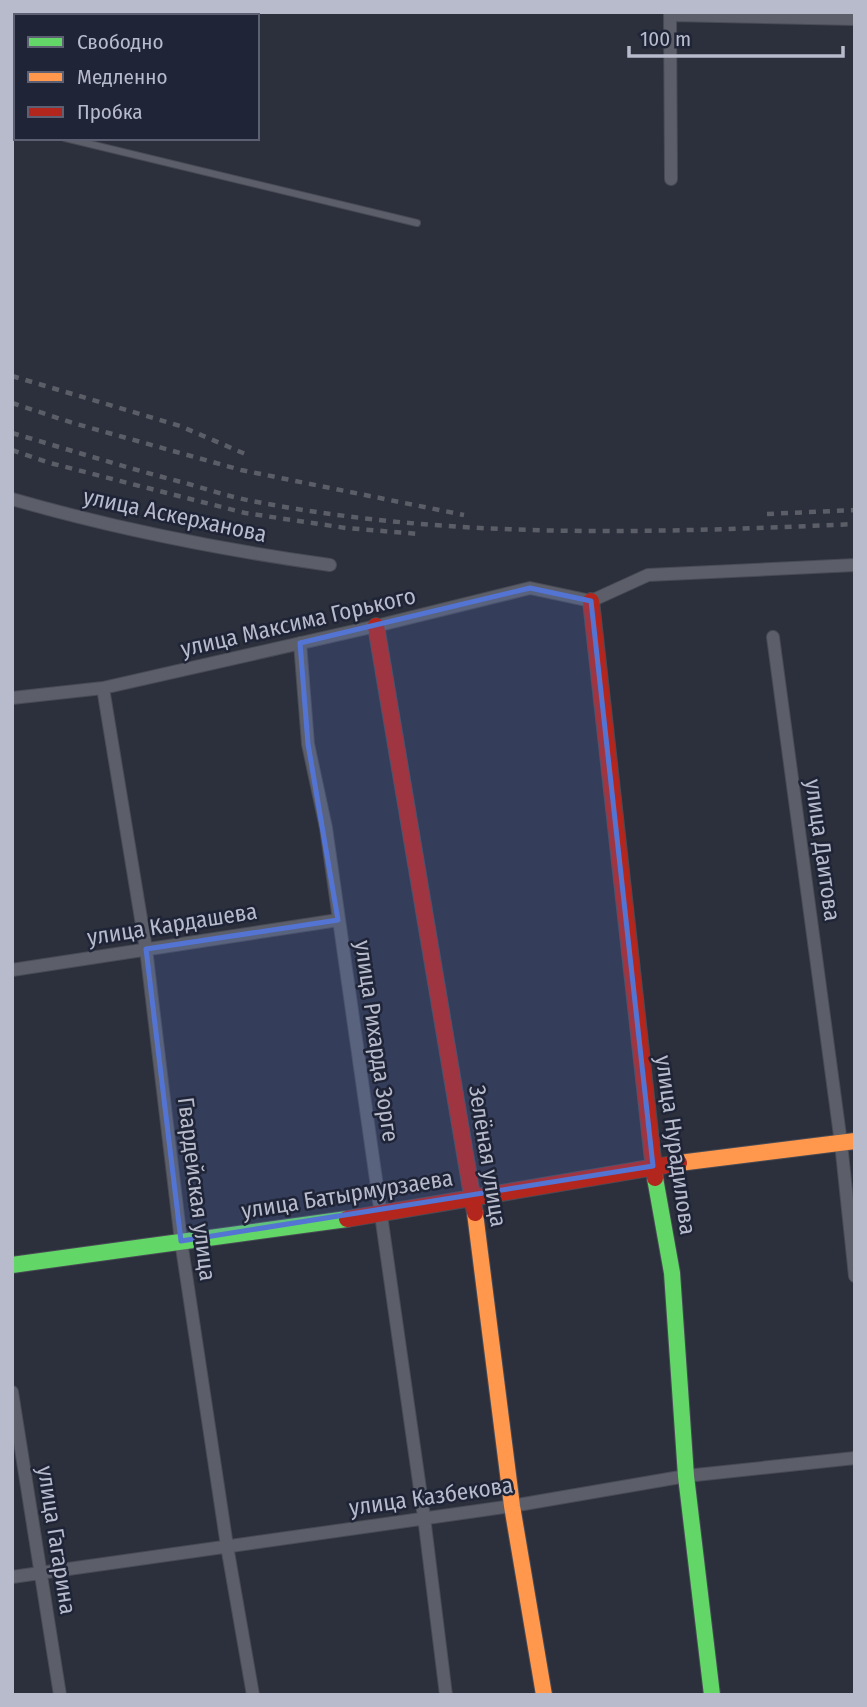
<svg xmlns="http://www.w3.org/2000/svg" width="867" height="1707" font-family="'Fira Sans Condensed',sans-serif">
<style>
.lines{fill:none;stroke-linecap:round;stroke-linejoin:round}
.lane-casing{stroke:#484b55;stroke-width:8}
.street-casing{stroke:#484b55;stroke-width:14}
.fast-casing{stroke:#484b55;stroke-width:18}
.slow-casing{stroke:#484b55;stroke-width:18}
.jam-casing{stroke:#484b55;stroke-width:18}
.lane{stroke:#5c5f69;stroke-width:6}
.street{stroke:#5c5f69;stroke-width:12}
.fast{stroke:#63d668;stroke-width:16}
.slow{stroke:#ff974d;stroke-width:16}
.jam{stroke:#b3261e;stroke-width:16}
.rail{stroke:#5b5e67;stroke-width:4.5;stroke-dasharray:7 7;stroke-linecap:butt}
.marked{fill:#5374d3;fill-opacity:0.2;stroke:#5374d3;stroke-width:5;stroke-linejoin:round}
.labels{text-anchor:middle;stroke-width:5;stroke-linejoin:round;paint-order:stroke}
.street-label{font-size:23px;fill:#b7bbcb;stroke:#1f2437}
</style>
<rect width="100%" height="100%" fill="#2c303c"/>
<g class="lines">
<defs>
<path id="lane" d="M38 16 40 12
M12 62 16 56
M12 126H16
M65 138 417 223"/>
<path id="street" d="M670 12 671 179
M670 15 855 19
M12 499C116 529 223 550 330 565
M773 637 841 1143 855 1276
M300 643 308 744 326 828 424 1517 446 1695
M103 688 146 949 181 1241 227 1546 253 1695
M12 698 103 688 376 626 530 588 591 601 648 575 855 565
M12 970 338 920
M12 1392 60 1695
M12 1577 512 1506 686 1476 855 1458"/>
<path id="fast" d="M655 1178 672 1273 686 1476 712 1695
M12 1265 347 1219"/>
<path id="slow" d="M679 1163 855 1141
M475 1213 512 1506 544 1695"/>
<path id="jam" d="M591 601 655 1178
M376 626 475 1213
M347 1219 679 1163"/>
</defs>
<use href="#lane" class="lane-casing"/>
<use href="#street" class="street-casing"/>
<use href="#fast" class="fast-casing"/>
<use href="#slow" class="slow-casing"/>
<use href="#jam" class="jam-casing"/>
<use href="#lane" class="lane"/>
<use href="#street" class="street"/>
<use href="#fast" class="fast"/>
<use href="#slow" class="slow"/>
<use href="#jam" class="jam"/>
<path class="rail" d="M12 376 180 426 250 456
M12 403 73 423 241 470 464 515
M12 433C70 450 127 468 185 483 207 489 230 497 252 501 452 540 652 533 855 524
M12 450 50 463 245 513 346 528 419 534
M767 514 855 510"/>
</g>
<path class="marked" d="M530 588 591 601 653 1166 181 1241 146 949 338 920 308 744 300 643Z"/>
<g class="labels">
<g class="street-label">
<text transform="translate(175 515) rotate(12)" y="8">улица Аскерханова</text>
<text transform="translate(298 622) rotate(-13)" y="8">улица Максима Горького</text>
<text transform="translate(823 850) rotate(82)" y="8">улица Даитова</text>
<text transform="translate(172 924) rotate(-9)" y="8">улица Кардашева</text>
<text transform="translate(377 1041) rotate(82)" y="8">улица Рихарда Зорге</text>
<text transform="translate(676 1145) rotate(82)" y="8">улица Нурадилова</text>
<text transform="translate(488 1156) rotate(81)" y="8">Зелёная улица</text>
<text transform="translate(197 1189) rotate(83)" y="8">Гвардейская улица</text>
<text transform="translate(347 1194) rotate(-9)" y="8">улица Батырмурзаева</text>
<text transform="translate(431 1496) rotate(-8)" y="8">улица Казбекова</text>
<text transform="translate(57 1540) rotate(81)" y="8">улица Гагарина</text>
</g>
</g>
<rect width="867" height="1707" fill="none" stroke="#b7bbcb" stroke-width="28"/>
<rect x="14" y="14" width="245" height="126" fill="#1f2437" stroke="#5c6072" stroke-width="2"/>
<rect x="28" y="37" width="35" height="10" fill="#63d668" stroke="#5c6072" stroke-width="2"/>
<text x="77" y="49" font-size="21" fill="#b7bbcb">Свободно</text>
<rect x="28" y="72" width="35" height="10" fill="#ff974d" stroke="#5c6072" stroke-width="2"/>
<text x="77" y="84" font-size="21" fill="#b7bbcb">Медленно</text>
<rect x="28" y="107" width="35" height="10" fill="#b3261e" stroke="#5c6072" stroke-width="2"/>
<text x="77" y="119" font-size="21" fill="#b7bbcb">Пробка</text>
<path d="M629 46v10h214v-10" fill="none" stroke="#b7bbcb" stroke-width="3.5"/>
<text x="640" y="46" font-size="21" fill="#b7bbcb" stroke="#1f2437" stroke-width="5" paint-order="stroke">100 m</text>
</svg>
